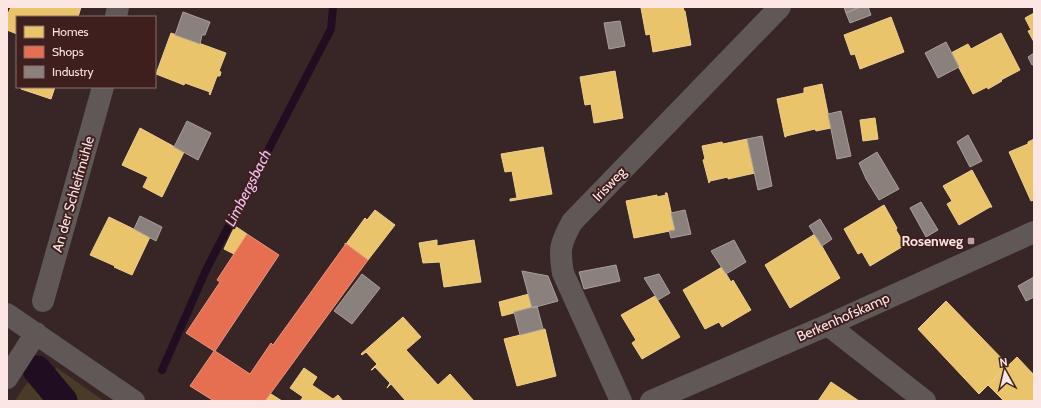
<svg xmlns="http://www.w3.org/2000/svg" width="1041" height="408" font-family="Cabin,sans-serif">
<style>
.green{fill:#493b27}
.homes{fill:#e9c46a;stroke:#efce8f}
.shops{fill:#e76f51;stroke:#ed937d}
.industry{fill:#8a817c;stroke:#ac9f9b}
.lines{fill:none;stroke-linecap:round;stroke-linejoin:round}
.stream{stroke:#210d21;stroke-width:8}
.canal{stroke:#210d21;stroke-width:29}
.minor{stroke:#5f5856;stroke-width:22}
.poi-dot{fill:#b7a3a1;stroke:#3e1f1e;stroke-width:1.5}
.labels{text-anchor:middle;stroke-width:4;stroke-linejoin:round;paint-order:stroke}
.street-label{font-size:14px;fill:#fce6e4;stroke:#3e1f1e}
.poi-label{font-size:14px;font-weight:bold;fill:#fce6e4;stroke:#3e1f1e;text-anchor:end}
.water-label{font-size:15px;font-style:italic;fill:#f0c1f2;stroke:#3e1f1e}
</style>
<rect width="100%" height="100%" fill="#372625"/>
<path class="green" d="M57 368 104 401H15L26 384Z"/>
<path class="homes" d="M11 7H81L78 17H17V34L7 30V16Z
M649 7H683L684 11H685L691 45 653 52 650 34 646 35 641 8Z
M1034 13V42L1028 31 1031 30 1025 18Z
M891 17 904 52 860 69 855 54 851 55 844 35Z
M171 33 226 53 219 71 221 72 220 76H217L210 95 209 94 210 92 185 83 184 85 156 74Z
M1001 33 1020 70 1001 80 1002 81 988 89 987 87 973 94 951 53 968 44 971 49Z
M615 71 623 118 594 123 591 104 585 105 580 77Z
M822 84 831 128 816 131 815 129 786 136V137H785L777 99 804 93V88Z
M21 87H55L51 99 21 89Z
M875 118 878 139 863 141 860 120Z
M140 128 184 152 162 197 143 187 148 177 122 165Z
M747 139 755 173 728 179V177L710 181 709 183 703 160 705 159 702 146 722 142 723 144Z
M1034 139V200L1031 201 1009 152 1028 144V142Z
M543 147 552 194 510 201V199L517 198 512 171 505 172 501 154Z
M972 170 992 207H990L959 225 947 204 952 201 943 186Z
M665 193H667L675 230 634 238 626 201 657 195V197L666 195Z
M884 205 897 228 896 230 905 245 870 266 862 252 858 254 844 229Z
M375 210 395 225 368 260 346 244 365 218 367 220Z
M109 217 150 237 132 275 114 267 115 266 90 255Z
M235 226 247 234 234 254 224 249Z
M815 234 840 278 790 308 765 265Z
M437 240V246L474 240 481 282 444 287 440 262 423 263 419 243Z
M722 267 731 282 733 280 751 310 722 327 719 322 705 329 683 290Z
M529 294 532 308 502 316 499 302Z
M655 296 680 337 642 359 632 343 636 340 621 315Z
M946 301 1008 365 979 394 918 329Z
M403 317 421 337 406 350 438 385 450 374 474 401H404L405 400 391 384 387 388 390 383 375 367 372 370H371L377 364 366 352 362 355 361 354Z
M545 329 556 376 517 386 504 339Z
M1017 357 1034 375V401H1004L988 385Z
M304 368 317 377 312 385 333 399 338 395 343 401H300L303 397 290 388Z
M831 382 859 401H818Z
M270 393 271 394 282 401H265Z"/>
<path class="shops" d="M247 234 279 255 215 351 250 374 271 343 273 345 345 245V243L368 260 265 401H214L190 386 214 351 186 333 220 282 217 280Z"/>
<path class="industry" d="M844 7H860L846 13Z
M860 7H868L871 15 850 23 846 13Z
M183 12 210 22 205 35H202L200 44 175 35Z
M620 21 625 46 609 49 604 23Z
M946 42 959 67 938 78 925 53Z
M1034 53V64L1032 65 1028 57Z
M841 111 851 156 837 159 828 114Z
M187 121 211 133 198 160 174 147Z
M968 135 982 161 970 167 957 142Z
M762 136 772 186 758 190 747 139Z
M877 152 899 189 879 200 866 179 859 163Z
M921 202 938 230 926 237 910 208Z
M685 210 691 234 671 238 669 231 675 230 671 213Z
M140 216 162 227 156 241 134 229Z
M820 219 832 239 822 246 809 226Z
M734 240 746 262 726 274 711 251Z
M616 265 620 281 584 289 579 272Z
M522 271 548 276 558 301 532 308Z
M362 274 380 288 352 324 334 311Z
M659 274 670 293 658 300 644 278Z
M1034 277V297L1026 301 1018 286Z
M537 306 543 329 520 335 514 312Z"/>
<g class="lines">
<path class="stream" d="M162 370 207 268 331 29 333 7"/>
<path class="canal" d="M37 370 63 401"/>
<path class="minor" d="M116 17 118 7
M43 301 103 87
M7 314 134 401
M828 325 925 401
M7 378 36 333
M621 401 563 273C559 249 560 244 572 222L780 7
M651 401 828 325 1034 232"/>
</g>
<rect class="poi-dot" x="967" y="237" width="8" height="8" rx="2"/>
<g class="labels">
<g class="street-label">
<text transform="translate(609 184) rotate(-46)" y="5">Irisweg</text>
<text transform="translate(73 194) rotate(-74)" y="5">An der Schleifmühle</text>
<text transform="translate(843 317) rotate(-24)" y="5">Berkenhofskamp</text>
</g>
<g class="poi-label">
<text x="963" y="246">Rosenweg</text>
</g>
<g class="water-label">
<text transform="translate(248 188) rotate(-63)" y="5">Limbergsbach</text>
</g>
</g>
<rect width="1041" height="408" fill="none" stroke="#fce6e4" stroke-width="16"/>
<rect x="16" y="16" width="140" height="72" fill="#3e1f1e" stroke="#8a6f6d"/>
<rect x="24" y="26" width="20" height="12" fill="#e9c46a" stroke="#8a6f6d"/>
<text x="52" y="36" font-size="12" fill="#fce6e4">Homes</text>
<rect x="24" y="46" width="20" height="12" fill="#e76f51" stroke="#8a6f6d"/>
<text x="52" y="56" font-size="12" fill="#fce6e4">Shops</text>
<rect x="24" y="66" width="20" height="12" fill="#8a817c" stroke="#8a6f6d"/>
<text x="52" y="76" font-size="12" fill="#fce6e4">Industry</text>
<g transform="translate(1005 372) rotate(352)" stroke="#3e1f1e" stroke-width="3" paint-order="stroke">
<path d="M0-3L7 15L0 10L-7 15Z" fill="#fce6e4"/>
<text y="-6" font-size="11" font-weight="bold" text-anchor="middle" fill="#fce6e4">N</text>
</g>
</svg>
